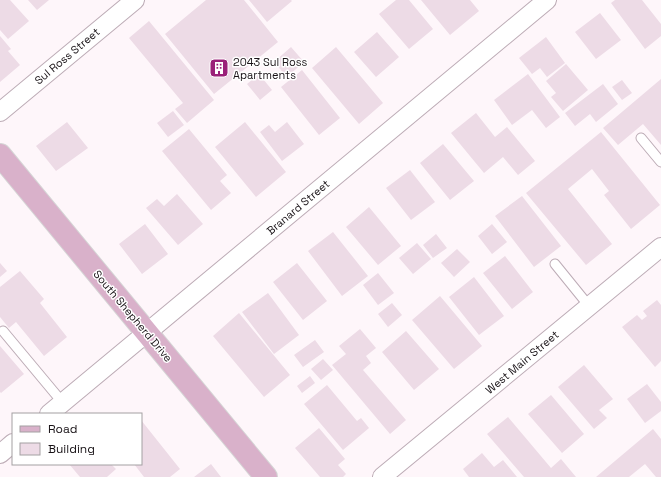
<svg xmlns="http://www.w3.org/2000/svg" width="661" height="477" font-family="'Space Grotesk',sans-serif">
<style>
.building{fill:#eddbe6}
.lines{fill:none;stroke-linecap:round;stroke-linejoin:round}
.lane-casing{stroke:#bdacb6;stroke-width:11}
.street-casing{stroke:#bdacb6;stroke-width:20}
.primary-casing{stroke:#d5d4d5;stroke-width:24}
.lane{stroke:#fff;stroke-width:9}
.street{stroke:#fff;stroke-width:18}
.primary{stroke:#d9b1ca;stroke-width:22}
.labels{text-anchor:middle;stroke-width:3;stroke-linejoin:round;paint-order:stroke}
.street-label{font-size:11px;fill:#181216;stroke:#fff}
.poi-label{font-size:11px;fill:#181216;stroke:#fff;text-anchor:start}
</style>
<rect width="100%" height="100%" fill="#fef6fa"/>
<path class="building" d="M0 0H10L29 21 8 39 0 30Z
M28 0H49L37 10Z
M206 0H244L278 42 214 94 165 34Z
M249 0H291L292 1 267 22Z
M396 0H409L433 29 409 49 379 14Z
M421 0H470L479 11 450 35Z
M615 0H642L661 24V36L645 49 611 3Z
M600 13 621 40 596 59 575 32Z
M149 21 214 100 187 123 175 109 183 103 129 38Z
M377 32 399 57 376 77 354 52Z
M0 36 11 49 8 51 20 65 0 82Z
M546 37 565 63 547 77 540 68 532 74 519 58Z
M291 47 304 62 287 77 274 62Z
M336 47 383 103 359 124 312 68Z
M566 64 588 90 563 111 551 97 556 93 546 81Z
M302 70 340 118 319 135 281 87Z
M259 74 272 90 260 100 247 84Z
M528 74 560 117 546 128 532 110 512 125 494 100Z
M661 79V145L643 124 618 145 603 128Z
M622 80 632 93 622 100 612 87Z
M603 84 618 104 596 122 590 114 575 126 565 113Z
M173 111 184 125 168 137 157 123Z
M476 113 495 137 507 127 535 161 518 175 503 157 484 173 451 133Z
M67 122 88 148 56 171 36 146Z
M245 122 286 172 256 197 215 147Z
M287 122 304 144 282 161 260 132 269 125 275 132Z
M189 129 227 175 220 181 231 193 211 210 162 151Z
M601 132 660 205 631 229 604 195 609 191 592 169 568 189 612 244 586 265 526 193Z
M443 144 474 181 450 200 420 163Z
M410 170 435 202 411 220 386 188Z
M177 194 203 224 178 245 146 208 157 199 164 206Z
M522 196 561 246 534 267 495 216Z
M369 207 401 246 378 265 346 227Z
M145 224 168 254 142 274 119 244Z
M492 224 507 242 492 254 478 236Z
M333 232 368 276 342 296 308 251Z
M436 234 447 248 433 258 423 245Z
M417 243 431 259 413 274 399 258Z
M457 249 470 262 454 277 441 263Z
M505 256 533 292 512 309 483 273Z
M0 263 7 271 0 277Z
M297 263 327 301 303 320 273 282Z
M20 271 44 299 40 303 67 337 44 356 16 322 9 328 0 317V287Z
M378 273 394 293 378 305 363 285Z
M474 277 504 316 479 335 449 297Z
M268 293 299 335 274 354 242 312Z
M440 296 482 346 454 369 412 320Z
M657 300 661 305V361L655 367 622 327 637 315 642 320 647 316 643 311Z
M392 303 402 315 388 327 378 314Z
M239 313 290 375 264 397 213 336Z
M360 329 376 348 366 356 371 363 363 370 406 420 390 434 332 365 346 354 339 346Z
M406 331 439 369 414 390 382 352Z
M315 340 324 352 303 367 294 355Z
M0 346 24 374 1 393 0 392Z
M323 359 333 370 321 380 311 369Z
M584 365 613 399 599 410 607 418 594 429 558 387Z
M310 376 315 383 302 393 297 386Z
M647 384 661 402V411L645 423 627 399Z
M327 385 357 421 361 418 369 428 343 450 304 404Z
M551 395 584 434 562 453 528 414Z
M508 417 551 468 561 459 576 477H524L487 434Z
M141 420 180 469 170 477H144L134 464H141Z
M319 428 345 459 338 465 346 474 343 477H320L295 448Z
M653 429 661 439V477H656L645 464 629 477H596Z
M482 453 494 467 503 460 517 477H469L463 469Z
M69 464H111L116 469 107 477H80Z
M211 464 221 477H194Z"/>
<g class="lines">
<defs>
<path id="lane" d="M641 138 661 162
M555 264 589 306
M3 331 63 403"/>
<path id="street" d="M0 112 135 0
M49 414 547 0
M0 454 13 443
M382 477 661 247"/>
<path id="primary" d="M0 155 266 477"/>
</defs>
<use href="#lane" class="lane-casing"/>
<use href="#street" class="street-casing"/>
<use href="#primary" class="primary-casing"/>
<use href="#lane" class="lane"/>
<use href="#street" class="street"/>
<use href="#primary" class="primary"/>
</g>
<defs>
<symbol id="building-square" viewBox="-11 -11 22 22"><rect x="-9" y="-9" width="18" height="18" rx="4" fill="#9a2079" stroke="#fff"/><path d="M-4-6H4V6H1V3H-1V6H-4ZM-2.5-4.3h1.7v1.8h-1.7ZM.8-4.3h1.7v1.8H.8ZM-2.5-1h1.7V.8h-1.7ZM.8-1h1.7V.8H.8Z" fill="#fff"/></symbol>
</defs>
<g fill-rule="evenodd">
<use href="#building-square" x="208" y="57" width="22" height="22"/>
</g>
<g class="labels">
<g class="street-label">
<text transform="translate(67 56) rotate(-40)" y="4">Sul Ross Street</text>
<text transform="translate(298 207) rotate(-40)" y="4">Branard Street</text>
<text transform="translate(133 316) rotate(50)" y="4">South Shepherd Drive</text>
<text transform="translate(522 362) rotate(-40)" y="4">West Main Street</text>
</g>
<g class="poi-label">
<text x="233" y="66">2043 Sul Ross<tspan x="233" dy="13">Apartments</tspan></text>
</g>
</g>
<rect x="12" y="413" width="130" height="52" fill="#ffffff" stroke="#a3a0a2"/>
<rect x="20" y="426" width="20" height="6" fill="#d9b1ca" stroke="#a3a0a2"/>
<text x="48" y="433" font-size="12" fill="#181216">Road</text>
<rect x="20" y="443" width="20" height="12" fill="#eddbe6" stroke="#a3a0a2"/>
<text x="48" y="453" font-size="12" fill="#181216">Building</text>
</svg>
